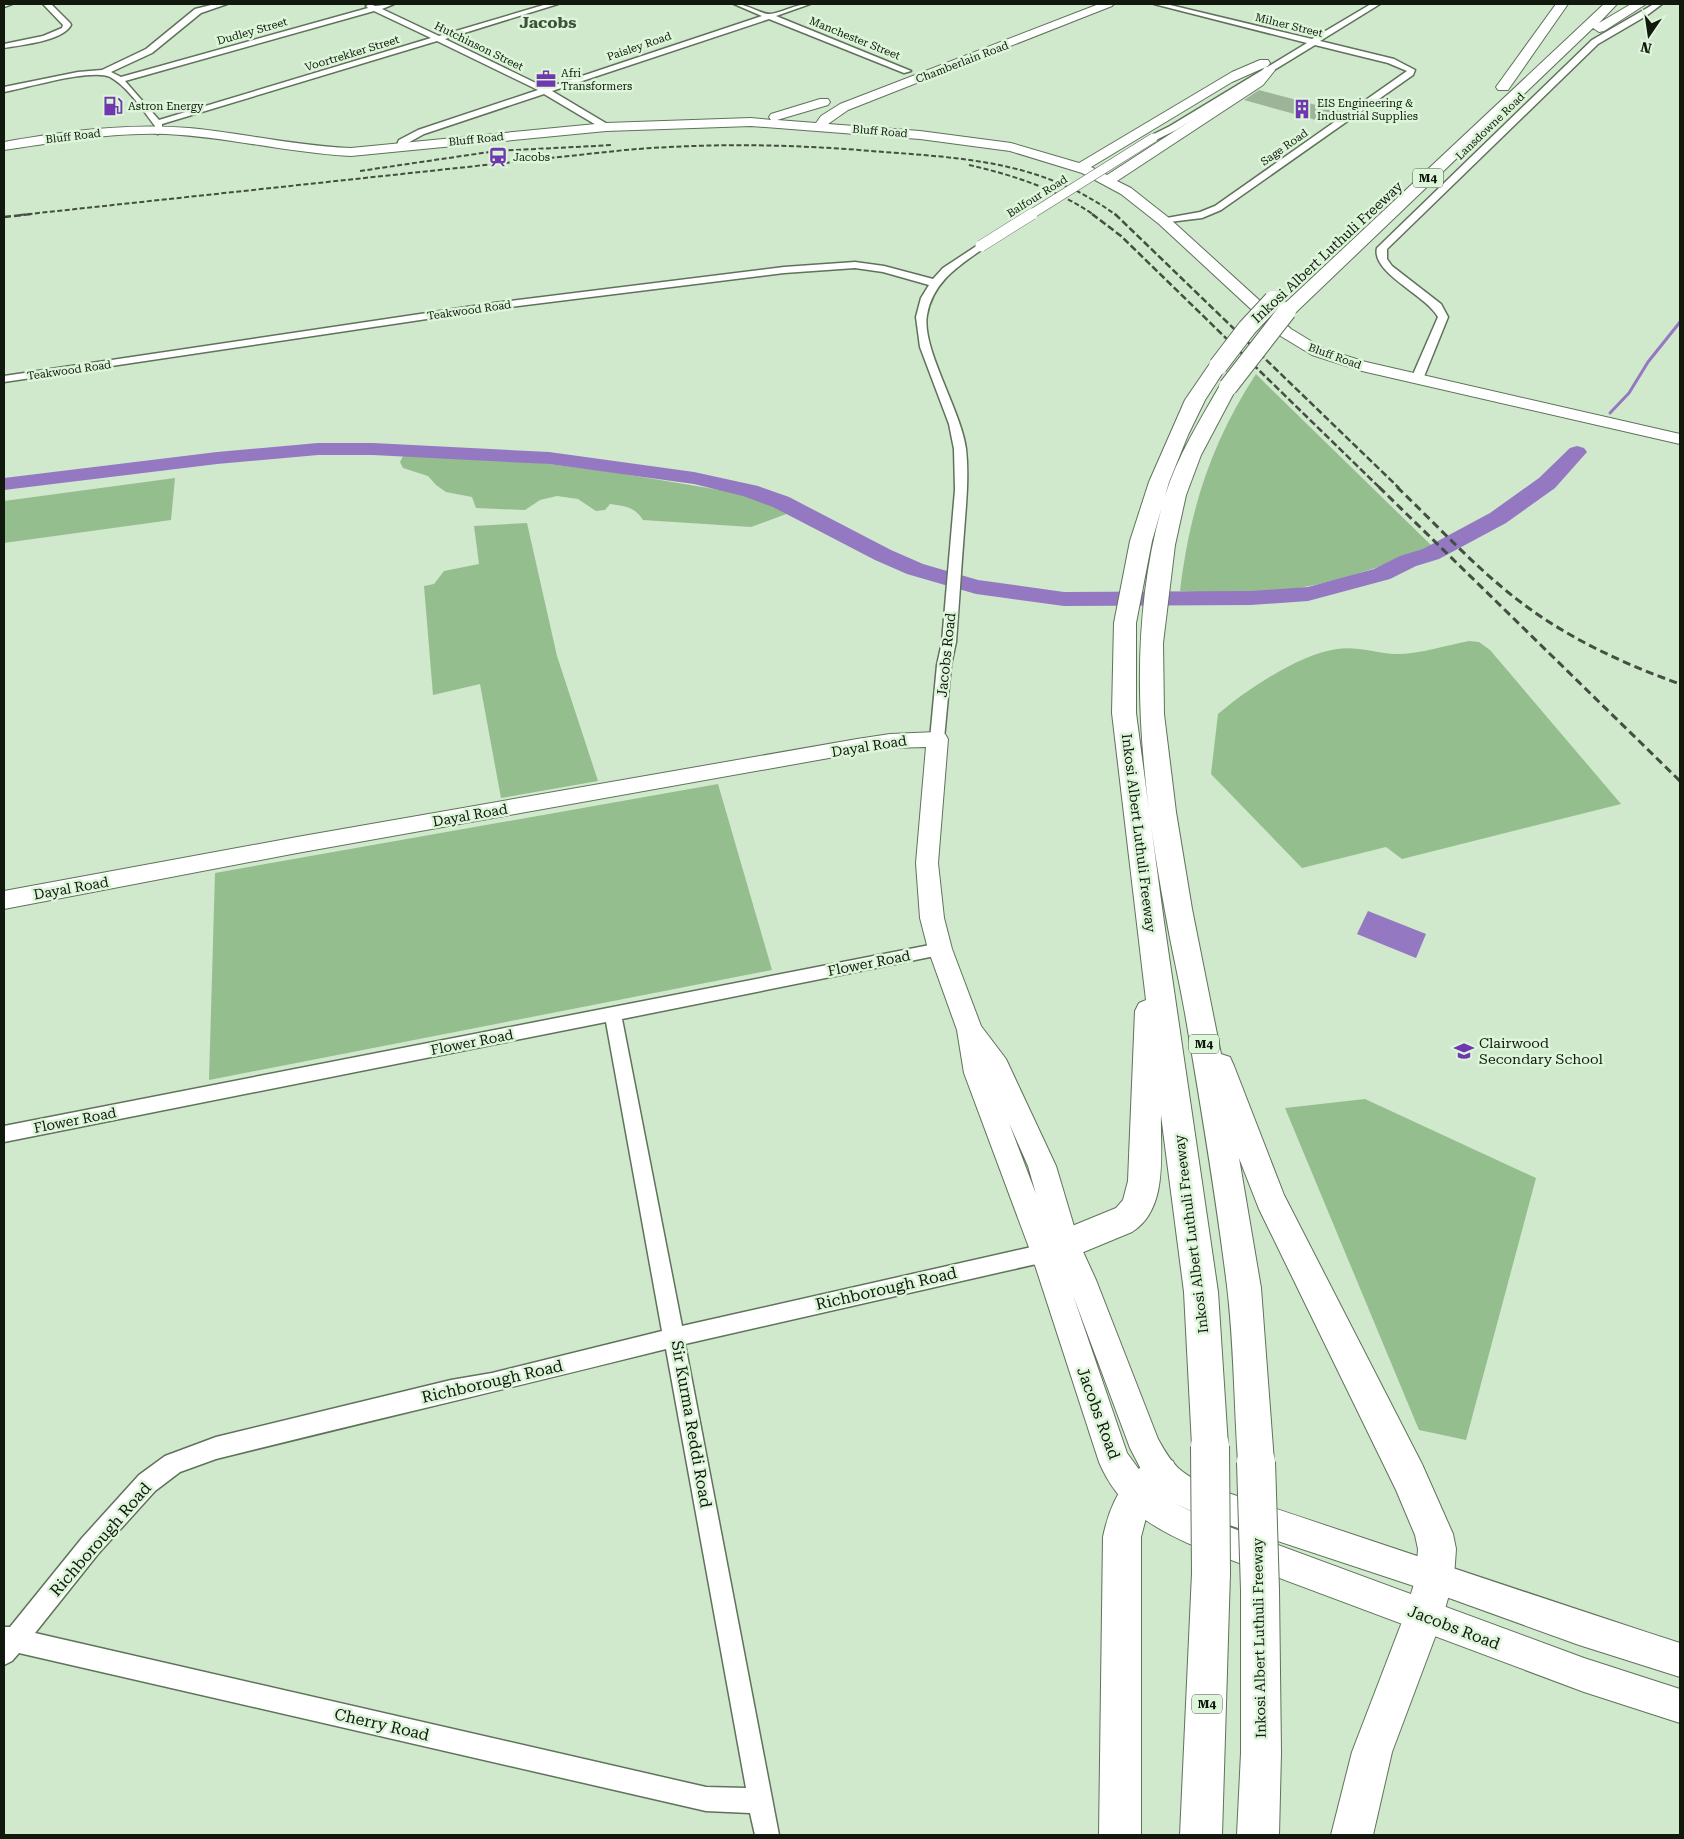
<svg xmlns="http://www.w3.org/2000/svg" width="1684" height="1839" font-family="'Roboto Serif',serif">
<style>
.green{fill:#94be8d}
.water{fill:#9478c1}
.lines{fill:none;stroke-linecap:round;stroke-linejoin:round}
.stream{stroke:#9478c1;stroke-width:3}
.river{fill:#9478c1;fill-rule:evenodd}
.building{fill:#9db499}
.street-casing{stroke:#5e735a;stroke-width:3}
.secondary-casing{stroke:#5e735a;stroke-width:2}
.highway-casing{stroke:#5e735a;stroke-width:2}
.street{fill:#fff;fill-rule:evenodd}
.secondary{fill:#fff;fill-rule:evenodd}
.highway{fill:#fff;fill-rule:evenodd}
.rail-far2{stroke:#434f40;stroke-width:2;stroke-dasharray:5 2.5;stroke-linecap:butt}
.rail-far1{stroke:#434f40;stroke-width:2.5;stroke-dasharray:7 3;stroke-linecap:butt}
.rail{stroke:#434f40;stroke-width:3;stroke-dasharray:8 4.5;stroke-linecap:butt}
.street-bridge-far1-casing{stroke:#5e735a;stroke-width:10;stroke-linecap:butt}
.street-bridge-casing{stroke:#5e735a;stroke-width:12;stroke-linecap:butt}
.highway-bridge-far1-casing{stroke:#5e735a;stroke-width:20;stroke-linecap:butt}
.highway-bridge-casing{stroke:#5e735a;stroke-width:40;stroke-linecap:butt}
.street-bridge-far1{stroke:#fff;stroke-width:9}
.street-bridge{stroke:#fff;stroke-width:11}
.highway-bridge-far1{stroke:#fff;stroke-width:18}
.highway-bridge{stroke:#fff;stroke-width:38}
.labels{text-anchor:middle;stroke-width:5;stroke-linejoin:round;paint-order:stroke}
.far-street-label{font-size:11px;fill:#11190f;stroke:#ddf5d9}
.far-poi-label{font-size:11px;fill:#11190f;stroke:#ddf5d9;text-anchor:start}
.shield{fill:#ddf5d9;stroke:#4e5b4c;stroke-width:1}
.shield-label{font-size:12px;font-weight:bold;fill:#11190f}
.street-label{font-size:14px;fill:#11190f;stroke:#ddf5d9}
.poi-label{font-size:14px;fill:#11190f;stroke:#ddf5d9;text-anchor:start}
.far-district-label{font-size:16px;font-weight:bold;fill:#3d513a;stroke:#ddf5d9}
.near-street-label{font-size:16px;fill:#11190f;stroke:#ddf5d9}
</style>
<rect width="100%" height="100%" fill="#d0e8cc"/>
<path class="green" d="M1256 374 1270 388 1433 547C1376 569 1314 591 1252 593 1228 594 1204 592 1180 591 1190 509 1211 443 1256 374Z
M403 456 534 462 618 473 732 492 763 500 789 513 751 527 643 520C635 507 625 506 610 504L605 510 596 511 578 499 557 496 540 500 525 510 476 508 472 497 446 492 436 485 428 476 403 468 400 462Z
M175 478 171 520 4 543V501Z
M527 523 557 656 598 781 501 798 480 684 433 695 424 586 434 584 444 571 479 564 474 526Z
M1469 641 1479 642 1490 650 1621 804 1402 859 1386 847 1302 868 1211 774 1218 714C1247 689 1300 654 1337 649 1356 646 1376 653 1394 654 1417 655 1447 645 1469 641Z
M718 784 772 970 209 1080 215 873Z
M1365 1099 1536 1178 1466 1440 1419 1430 1285 1108Z"/>
<path class="water" d="M1368 911 1426 934 1416 958 1357 934Z"/>
<g class="lines">
<path class="stream" d="M1610 413 1629 393 1648 362 1680 322"/>
<path class="river" d="M318 443H373L549 452 694 472 758 486 789 497 891 550 923 564 978 580 1064 592 1251 591 1308 587 1374 569 1400 556 1423 549 1490 513 1539 478 1570 448 1577 446 1584 448 1587 452 1555 488 1506 523 1439 559 1416 566 1390 579 1308 601 1251 605 1064 606 976 594 907 574 875 560 773 507 743 496 694 484 549 464 373 455H318L217 464 4 490V478L217 452Z"/>
</g>
<path class="building" d="M1259 90 1316 105 1343 112 1327 123 1244 100Z"/>
<g class="lines">
<defs>
<path id="street" d="M4 4H12L4 7Z
M43 4H51L70 23 71 25C63 41 21 45 4 48V44L43 36 62 28 63 25Z
M215 4H227L201 13 152 53 111 72 121 77 368 8 366 6 370 4 375 6 394 4 382 9 439 36 547 4H558L445 39 546 88 762 16 734 4C748 4 760 14 770 14 782 13 794 4 810 4L776 16 911 71 904 73 769 19 552 91 609 125V129H603L544 94 424 134 406 144 403 149 400 150 396 147 399 140 418 130 538 90 437 41 162 124V131L158 134 155 133V126C143 110 128 87 110 77 92 68 26 88 4 92V87L78 72 102 70 146 49 195 9ZM374 11 431 38 159 120 125 81Z
M1154 4H1166L1312 39 1371 4H1380L1320 41 1394 59 1415 70 1413 75 1221 210 1202 218 1161 223V219L1200 212 1215 206 1407 71 1388 63 1315 45 1176 130 1156 140H1150V136L1170 126 1307 43Z
M1654 4H1662L1646 16 1598 44 1387 249V259L1392 266 1441 304 1448 317 1423 379 1417 382 1413 381 1411 379 1438 317C1426 295 1371 273 1377 248L1592 40Z
M981 243 986 246 984 248C959 266 933 281 927 315 921 348 961 410 966 449 969 476 966 505 964 532 961 569 959 605 956 642L951 665 944 739 942 743H932L930 739 937 665 942 642 955 490 954 449 949 424 920 347 916 317 921 298 929 285 883 272 855 268 784 273 494 309 4 382V376L494 303 784 267 855 262 884 266 933 279 943 268Z
M940 943 946 944 948 949 946 954 940 955 622 1019 682 1326 1045 1244 1052 1247 1055 1253 1052 1259 1045 1262 685 1344 779 1835H755L750 1813 706 1811 19 1653 12 1661 4 1665V1627H10L82 1538 139 1475 165 1456 216 1437 451 1380 492 1373 662 1331 606 1022 4 1142V1126ZM666 1349 746 1788 706 1787 35 1633 98 1554 155 1491 180 1472 216 1459C366 1421 516 1387 666 1349Z"/>
<path id="secondary" d="M1099 4H1114L1112 6 848 110 828 124 920 131 1011 143 1079 163 1232 72 1260 60H1268L1270 63 1268 66 1232 82 1091 167 1107 175 1255 79 1265 67H1273L1275 70 1263 85 1117 181 1131 188 1169 218 1291 329 1324 349 1366 362 1680 434V444L1362 371 1312 355 1279 335 1159 224 1121 194 1082 173 1010 151 920 139 751 126 606 131 351 156C289 153 228 137 166 134 111 132 58 142 4 150V142C65 131 127 123 189 128 243 133 296 146 351 148L606 123 751 118 771 120 769 117 771 114 820 99H828L830 102 828 105 777 120 816 123 821 116 840 104Z
M937 732 945 734 948 739 938 863 944 918 952 949 981 1026 1006 1059 1056 1166 1079 1243 1096 1280 1158 1439C1173 1466 1179 1472 1207 1486 1365 1538 1522 1592 1680 1643V1677L1579 1645 1435 1593 1202 1516 1174 1503 1205 1518 1584 1658 1680 1689V1723L1584 1692 1199 1548C1154 1529 1119 1509 1099 1462L1031 1253 964 1073 957 1030 928 949 920 918 916 863 926 747 890 748 857 753 297 853 4 909V891L297 837 857 739 890 734ZM1009 1123 1028 1166 1036 1194ZM1073 1295 1130 1448 1146 1479 1127 1453Z"/>
<path id="highway" d="M1556 4H1568L1508 90H1498L1496 87Z
M1604 4H1617L1599 23 1631 4H1646L1604 31 1599 32 1593 28 1293 315 1287 316 1281 315 1278 311 1281 307Z
M1218 360 1225 362 1227 366 1205 400 1188 435 1169 482 1152 541 1136 623V713L1164 922 1218 1292 1228 1446 1223 1459 1210 1464 1197 1459 1192 1446 1184 1292 1161 1115C1160 1152 1169 1209 1132 1232L1045 1268 1033 1264 1029 1253 1033 1242 1116 1208 1123 1200 1128 1181 1135 1011 1139 1003 1146 1000 1112 713 1114 623 1130 541 1149 482 1185 400 1211 362Z
M1228 381 1235 383 1237 387 1201 455 1186 495 1175 545 1163 643 1164 714 1176 812 1192 909 1221 1054 1230 1057 1234 1066 1284 1195 1422 1464 1453 1534 1456 1549 1454 1577 1443 1616 1392 1752 1373 1835H1331L1352 1752 1405 1614 1416 1577 1418 1549 1415 1535 1396 1490 1259 1209 1239 1158 1261 1288 1274 1462 1269 1475 1256 1480 1243 1475 1238 1462C1234 1404 1234 1343 1227 1286 1216 1197 1201 1107 1186 1019 1180 983 1171 947 1165 911 1140 774 1124 631 1165 496 1177 457 1199 422 1219 387L1221 383Z
M1160 1456 1173 1461 1178 1474 1173 1487 1147 1514 1141 1537V1835H1099L1103 1537C1110 1503 1126 1470 1160 1456Z
M1211 1554 1224 1560 1230 1573 1222 1835H1180L1192 1573 1198 1560Z
M1260 1571 1274 1576 1279 1590 1281 1753 1279 1835H1237L1241 1753V1590L1246 1576Z"/>
</defs>
<use href="#street" class="street-casing"/>
<use href="#secondary" class="secondary-casing"/>
<use href="#highway" class="highway-casing"/>
<use href="#street" class="street"/>
<use href="#secondary" class="secondary"/>
<use href="#highway" class="highway"/>
<path class="rail-far2" d="M969 165C1013 175 1056 189 1094 215
M360 171 496 151 613 145
M20 215 625 150C707 143 789 144 871 151 962 158 1040 160 1116 215"/>
<path class="rail-far1" d="M1092 214 1121 236 1380 488
M1115 214 1399 488
M4 217 32 214"/>
<path class="rail" d="M1379 487 1680 781
M1397 487C1440 528 1481 574 1530 609 1576 642 1627 665 1680 684"/>
<defs>
<path id="street-bridge-far1" d="M1030 215 1153 138"/>
<path id="street-bridge" d="M981 246 1032 214"/>
<path id="highway-bridge-far1" d="M1218 366 1247 328 1273 300
M1228 387 1287 311"/>
<path id="highway-bridge" d="M1210 1446 1211 1573
M1256 1462 1260 1590"/>
</defs>
<use href="#street-bridge-far1" class="street-bridge-far1-casing"/>
<use href="#street-bridge" class="street-bridge-casing"/>
<use href="#highway-bridge-far1" class="highway-bridge-far1-casing"/>
<use href="#highway-bridge" class="highway-bridge-casing"/>
<use href="#street-bridge-far1" class="street-bridge-far1"/>
<use href="#street-bridge" class="street-bridge"/>
<use href="#highway-bridge-far1" class="highway-bridge-far1"/>
<use href="#highway-bridge" class="highway-bridge"/>
</g>
<defs>
<symbol id="office-bare" viewBox="-9 -9 18 18"><path d="M-6-3h4V-5.5h4V-3h4V5H-6ZM-1-4.5V-3h2v-1.5ZM-6 0V1H6V0Z" fill="#6f38ae" stroke="#ddf5d9" stroke-width="2.5" paint-order="stroke"/></symbol>
<symbol id="fuel-bare" viewBox="-9 -9 18 18"><path d="M-5.5-6h7V0h2V4h1.3V-2.5L3-4.5l.8-.8L6-3V5H2.5V1h-1V6h-7ZM-4.2-4.7v3.2H.2V-4.7Z" fill="#6f38ae" stroke="#ddf5d9" stroke-width="2.5" paint-order="stroke"/></symbol>
<symbol id="building-bare" viewBox="-9 -9 18 18"><path d="M-4-6H4V6H1V3H-1V6H-4ZM-2.5-4.3h1.7v1.8h-1.7ZM.8-4.3h1.7v1.8H.8ZM-2.5-1h1.7V.8h-1.7ZM.8-1h1.7V.8H.8Z" fill="#6f38ae" stroke="#ddf5d9" stroke-width="2.5" paint-order="stroke"/></symbol>
<symbol id="station-bare" viewBox="-9 -9 18 18"><path d="M-3-6H3Q5-6 5-4V2Q5 4 3 4L4.5 6H3L1.5 4h-3L-3 6H-4.5L-3 4Q-5 4-5 2V-4Q-5-6-3-6ZM-3.5-4v3h7v-3ZM-3.5 1v1.5H-2V1ZM2 1v1.5H3.5V1Z" fill="#6f38ae" stroke="#ddf5d9" stroke-width="2.5" paint-order="stroke"/></symbol>
<symbol id="school-bare" viewBox="-9 -9 18 18"><path d="M0-5L7-2L0 1L-7-2ZM-4 1L0 2.5L4 1V4Q0 6-4 4Z" fill="#6f38ae" stroke="#ddf5d9" stroke-width="2.5" paint-order="stroke"/></symbol>
</defs>
<g fill-rule="evenodd">
<use href="#office-bare" x="532" y="65" width="28" height="28"/>
<use href="#fuel-bare" x="99" y="92" width="28" height="28"/>
<use href="#building-bare" x="1288" y="95" width="28" height="28"/>
<use href="#station-bare" x="484" y="143" width="28" height="28"/>
<use href="#school-bare" x="1450" y="1037" width="28" height="28"/>
</g>
<g class="labels">
<g class="far-street-label">
<text transform="translate(1289 25) rotate(14)" y="4">Milner Street</text>
<text transform="translate(252 31) rotate(-16)" y="4">Dudley Street</text>
<text transform="translate(855 38) rotate(22)" y="4">Manchester Street</text>
<text transform="translate(479 46) rotate(26)" y="4">Hutchinson Street</text>
<text transform="translate(639 46) rotate(-19)" y="4">Paisley Road</text>
<text transform="translate(352 53) rotate(-17)" y="4">Voortrekker Street</text>
<text transform="translate(962 62) rotate(-21)" y="4">Chamberlain Road</text>
<text transform="translate(1490 126) rotate(-44)" y="4">Lansdowne Road</text>
<text transform="translate(880 131) rotate(5)" y="4">Bluff Road</text>
<text transform="translate(73 136) rotate(-7)" y="4">Bluff Road</text>
<text transform="translate(476 139) rotate(-6)" y="4">Bluff Road</text>
<text transform="translate(1284 147) rotate(-35)" y="4">Sage Road</text>
<text transform="translate(1037 196) rotate(-32)" y="4">Balfour Road</text>
<text transform="translate(469 310) rotate(-8)" y="4">Teakwood Road</text>
<text transform="translate(1335 356) rotate(20)" y="4">Bluff Road</text>
<text transform="translate(69 370) rotate(-8)" y="4">Teakwood Road</text>
</g>
<g class="far-poi-label">
<text x="561" y="77">Afri<tspan x="561" dy="13">Transformers</tspan></text>
<text x="1317" y="107">EIS Engineering &amp;<tspan x="1317" dy="13">Industrial Supplies</tspan></text>
<text x="128" y="110">Astron Energy</text>
<text x="513" y="161">Jacobs</text>
</g>
<g class="shield">
<rect x="1413" y="168.5" width="30" height="19" rx="4"/>
<rect x="1189" y="1034.5" width="30" height="19" rx="4"/>
<rect x="1192" y="1694.5" width="30" height="19" rx="4"/>
</g>
<g class="shield-label">
<text x="1428" y="182">M4</text>
<text x="1204" y="1048">M4</text>
<text x="1207" y="1708">M4</text>
</g>
<g class="street-label">
<text transform="translate(1327 252) rotate(-43)" y="5">Inkosi Albert Luthuli Freeway</text>
<text transform="translate(946 655) rotate(-84)" y="5">Jacobs Road</text>
<text transform="translate(869 746) rotate(-9)" y="5">Dayal Road</text>
<text transform="translate(470 815) rotate(-10)" y="5">Dayal Road</text>
<text transform="translate(1139 833) rotate(83)" y="5">Inkosi Albert Luthuli Freeway</text>
<text transform="translate(71 888) rotate(-10)" y="5">Dayal Road</text>
<text transform="translate(869 963) rotate(-11)" y="5">Flower Road</text>
<text transform="translate(472 1042) rotate(-11)" y="5">Flower Road</text>
<text transform="translate(75 1120) rotate(-11)" y="5">Flower Road</text>
<text transform="translate(1191 1234) rotate(-97)" y="5">Inkosi Albert Luthuli Freeway</text>
<text transform="translate(1259 1638) rotate(-91)" y="5">Inkosi Albert Luthuli Freeway</text>
</g>
<g class="poi-label">
<text x="1479" y="1048">Clairwood<tspan x="1479" dy="16">Secondary School</tspan></text>
</g>
<g class="far-district-label">
<text x="548" y="28">Jacobs</text>
</g>
<g class="near-street-label">
<text transform="translate(886 1288) rotate(-13)" y="6">Richborough Road</text>
<text transform="translate(492 1381) rotate(-13)" y="6">Richborough Road</text>
<text transform="translate(1099 1413) rotate(70)" y="6">Jacobs Road</text>
<text transform="translate(692 1424) rotate(80)" y="6">Sir Kurma Reddi Road</text>
<text transform="translate(100 1539) rotate(-49)" y="6">Richborough Road</text>
<text transform="translate(1454 1627) rotate(21)" y="6">Jacobs Road</text>
<text transform="translate(382 1724) rotate(13)" y="6">Cherry Road</text>
</g>
</g>
<rect width="1684" height="1839" fill="none" stroke="#11190f" stroke-width="10"/>
<g transform="translate(1649 35) rotate(193)" stroke="#ddf5d9" stroke-width="4" paint-order="stroke">
<path d="M0-4L9 19L0 12L-9 19Z" fill="#11190f"/>
<text y="-8" font-size="14" font-weight="bold" text-anchor="middle" fill="#11190f">N</text>
</g>
</svg>
